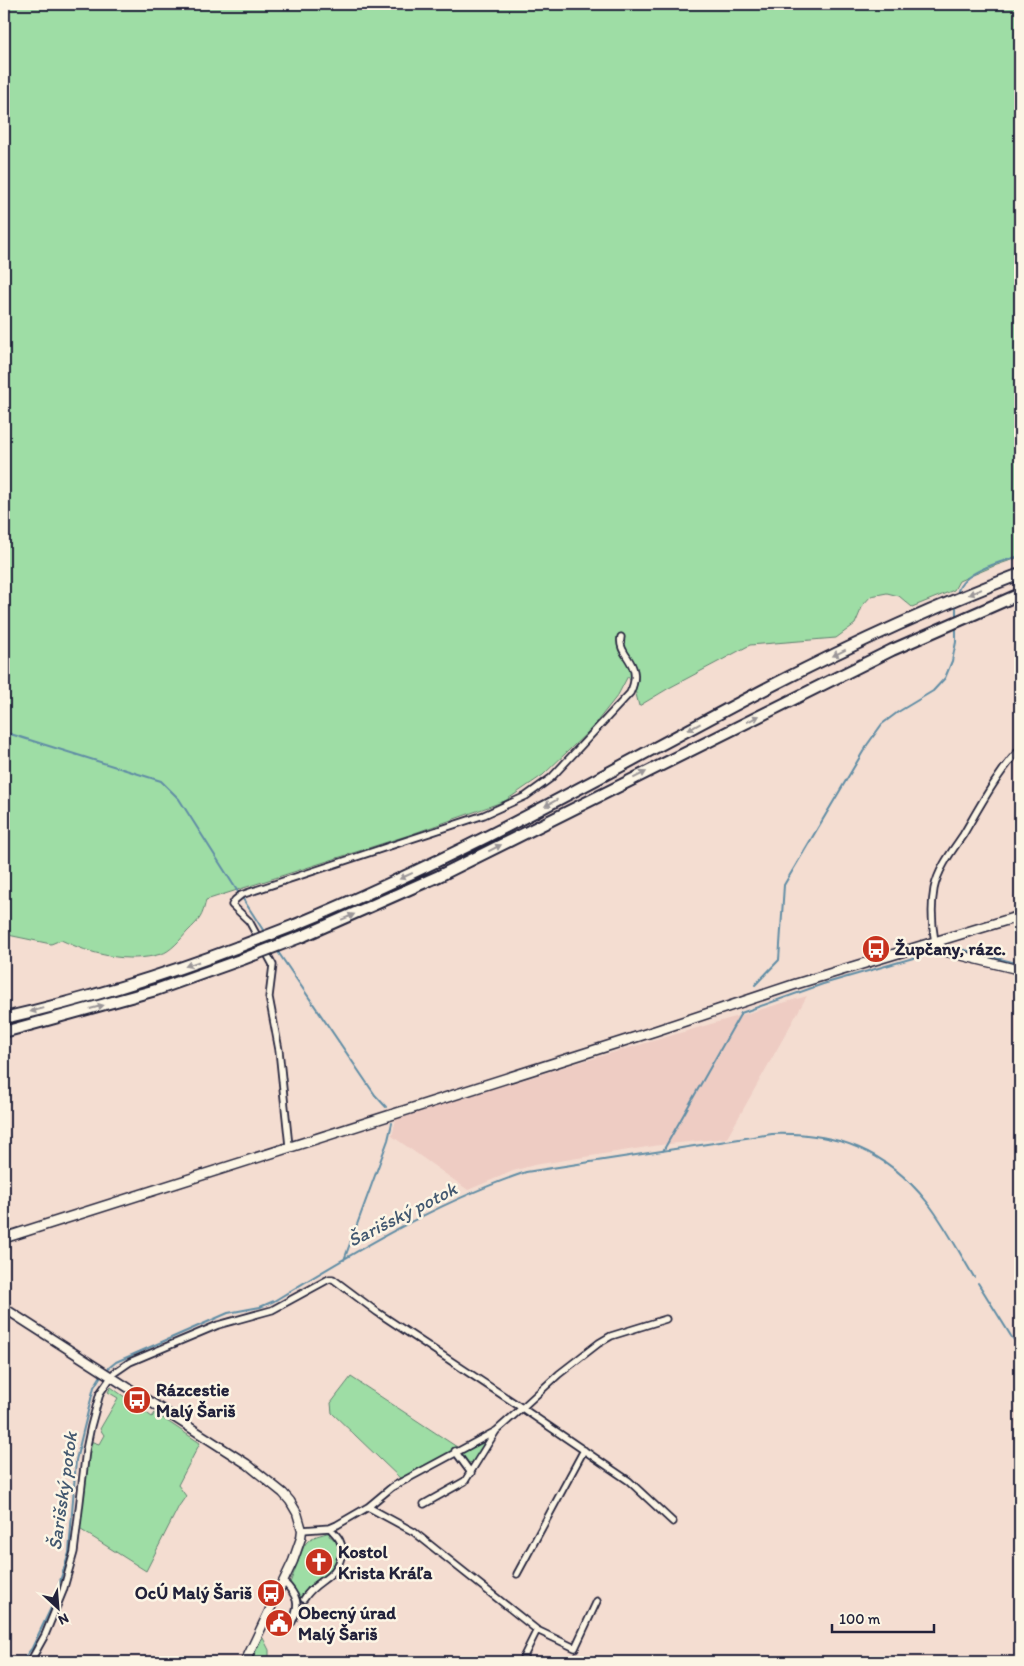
<svg xmlns="http://www.w3.org/2000/svg" width="1024" height="1666" font-family="Itim,sans-serif">
<style>
.built{fill:#eeccc3}
.green{fill:#9edda5;stroke:#608070}
.lines{fill:none;stroke-linecap:round;stroke-linejoin:round}
.stream{stroke:#618da5;stroke-width:2}
.minor-casing{stroke:#22223b;stroke-width:9}
.tertiary-casing{stroke:#22223b;stroke-width:11}
.primary-casing{stroke:#22223b;stroke-width:12}
.motorway-casing{stroke:#22223b;stroke-width:14}
.minor{stroke:#fcf5e5;stroke-width:5.5}
.tertiary{stroke:#fcf5e5;stroke-width:8}
.primary{stroke:#fcf5e5;stroke-width:9}
.motorway{stroke:#fcf5e5;stroke-width:10}
.motorway-bridge-casing{stroke:#22223b;stroke-width:14;stroke-linecap:butt}
.motorway-bridge{stroke:#fcf5e5;stroke-width:10}
.oneway{fill:#9a9698}
.labels{text-anchor:middle;stroke-width:5;stroke-linejoin:round;paint-order:stroke}
.poi-label{font-size:18px;font-weight:bold;fill:#22223b;stroke:#fcf5e5;text-anchor:start}
.water-label{font-size:19px;font-style:italic;fill:#425870;stroke:#fcf5e5}
</style>
<rect width="100%" height="100%" fill="#f4ddd1"/>
<filter id="ink" filterUnits="userSpaceOnUse"><feTurbulence type="fractalNoise" baseFrequency=".02" numOctaves="2"/><feDisplacementMap in="SourceGraphic" scale="10" xChannelSelector="R" yChannelSelector="G"/><feConvolveMatrix kernelMatrix="1 2 1 2 8 2 1 2 1" color-interpolation-filters="sRGB"/></filter>
<g filter="url(#ink)">
<path class="built" d="M807 996 727 1138 660 1145 534 1165 513 1171 468 1190 392 1136 396 1119 577 1063Z"/>
<path class="green" d="M4 4H1020V557L994 566 959 581 954 590 912 607 899 596 887 593 871 596 863 605 855 624 836 638 750 645 669 688 639 706 635 690 628 676 618 695 591 729 543 775 505 801 409 835 206 900C202 918 200 919 187 932 181 939 170 952 161 954 127 964 91 954 61 940L51 944 8 935 4 939Z
M351 1377 457 1447 454 1452 403 1481 332 1413 331 1403Z
M111 1387 152 1417 155 1413 200 1443 178 1485 186 1496 179 1506 146 1571 78 1528 90 1441 99 1444 104 1435 100 1429 118 1398 108 1392Z
M485 1442 475 1462 467 1463 462 1452 472 1444 475 1447Z
M327 1533H330L329 1536C345 1543 337 1563 327 1573 322 1578 313 1581 308 1587 304 1592 303 1600 299 1605L296 1593 290 1583 304 1546C309 1537 317 1536 327 1533Z
M260 1638H263L269 1650V1662H251Z"/>
<g class="lines">
<path class="stream" d="M957 596C958 572 1001 562 1020 556
M956 619V604
M4 732 161 781 179 799 238 892
M243 899 265 933
M953 947 1020 964
M276 949 375 1095 386 1107
M755 985 779 960 784 885 867 745 882 724 898 712 933 691 945 678 952 661 956 642V626
M663 1151 741 1013 823 984 927 954
M344 1260 388 1140 392 1123
M978 1283 1011 1336 1020 1348
M105 1371 116 1362 228 1313 260 1307 274 1301C356 1251 435 1203 526 1172L772 1134C837 1132 886 1150 927 1202 944 1223 960 1254 974 1277
M21 1662 32 1648 52 1606 69 1553 76 1460 94 1387 102 1374"/>
<defs>
<path id="minor" d="M935 942C932 925 931 906 934 889 938 869 952 851 963 835 980 806 997 774 1020 749
M289 1146 279 1050 269 997 273 965 249 921 232 905 235 900 241 895 484 815 526 796 551 778 630 693C645 662 617 657 621 637
M666 1319 611 1336 599 1343 559 1374 522 1408 629 1481 673 1522
M455 1451 471 1473
M424 1504 465 1481 496 1431
M368 1507 414 1532 537 1630 575 1648 597 1601
M517 1574 584 1450
M283 1581C297 1595 301 1604 292 1622
M304 1599C312 1585 324 1582 334 1571 340 1564 345 1550 340 1541 338 1536 333 1532 330 1528
M30 1662 45 1635 63 1591 74 1552 86 1450 91 1426 100 1393 114 1373 130 1362 218 1325 272 1310 329 1279H333L377 1312 522 1408 496 1431 392 1487 368 1507 337 1525 330 1528 302 1530
M521 1662 537 1630"/>
<path id="tertiary" d="M935 942 947 952 1020 970
M4 1308 247 1464 283 1493 290 1501 297 1513 302 1530 301 1538 293 1561 245 1662"/>
<path id="primary" d="M4 1238 655 1031 796 984 1020 916"/>
<path id="motorway" d="M295 925C360 898 424 868 486 837 583 788 677 735 773 685 853 644 936 606 1020 574
M303 936 439 876 892 650 1020 594
M4 1018C83 1000 162 976 238 947
M4 1032 156 990 243 959"/>
</defs>
<use href="#minor" class="minor-casing"/>
<use href="#tertiary" class="tertiary-casing"/>
<use href="#primary" class="primary-casing"/>
<use href="#motorway" class="motorway-casing"/>
<use href="#minor" class="minor"/>
<use href="#tertiary" class="tertiary"/>
<use href="#primary" class="primary"/>
<use href="#motorway" class="motorway"/>
<defs>
<path id="motorway-bridge" d="M238 947 295 925
M243 959 303 936"/>
</defs>
<use href="#motorway-bridge" class="motorway-bridge-casing"/>
<use href="#motorway-bridge" class="motorway-bridge"/>
</g>
<defs><path id="oneway-solid" d="M-6-.8H1V-3.2L6.5 0L1 3.2V.8H-6Z" transform="scale(1.25)"/></defs>
<g class="oneway">
<use href="#oneway-solid" transform="translate(975 592) rotate(158)"/>
<use href="#oneway-solid" transform="translate(839 653) rotate(154)"/>
<use href="#oneway-solid" transform="translate(753 719) rotate(-27)"/>
<use href="#oneway-solid" transform="translate(694 727) rotate(152)"/>
<use href="#oneway-solid" transform="translate(640 775) rotate(-27)"/>
<use href="#oneway-solid" transform="translate(551 803) rotate(152)"/>
<use href="#oneway-solid" transform="translate(495 848) rotate(-27)"/>
<use href="#oneway-solid" transform="translate(406 876) rotate(155)"/>
<use href="#oneway-solid" transform="translate(348 917) rotate(-23)"/>
<use href="#oneway-solid" transform="translate(192 964) rotate(161)"/>
<use href="#oneway-solid" transform="translate(97 1007) rotate(-15)"/>
<use href="#oneway-solid" transform="translate(37 1010) rotate(165)"/>
</g>
</g>
<defs>
<symbol id="bus-disc" viewBox="-11 -11 22 22"><circle r="9.5" fill="#c8321e" stroke="#fcf5e5"/><path d="M-5-6H5V4H4V6H2V4H-2V6H-4V4H-5ZM-3.5-4V0h7V-4ZM-3.5 1.2v1.5H-2V1.2ZM2 1.2v1.5H3.5V1.2Z" fill="#fff"/></symbol>
<symbol id="church-disc" viewBox="-11 -11 22 22"><circle r="9.5" fill="#c8321e" stroke="#fcf5e5"/><path d="M-1.2-6h2.4v3.5h3.3v2.4h-3.3V6h-2.4V-.1h-3.3v-2.4h3.3Z" fill="#fff"/></symbol>
<symbol id="civic-disc" viewBox="-11 -11 22 22"><circle r="9.5" fill="#c8321e" stroke="#fcf5e5"/><path d="M-.6-6.5H3V-4.5H.6V-3L4-1V1h2V6H-6V1h2V-1L-.6-3ZM-1.2 2.5V6h2.4V2.5Z" fill="#fff"/></symbol>
</defs>
<g fill-rule="evenodd">
<use href="#bus-disc" x="860" y="933" width="32" height="32"/>
<use href="#bus-disc" x="121" y="1384" width="32" height="32"/>
<use href="#church-disc" x="303" y="1546" width="32" height="32"/>
<use href="#bus-disc" x="255" y="1577" width="32" height="32"/>
<use href="#civic-disc" x="263" y="1607" width="32" height="32"/>
</g>
<g class="labels">
<g class="poi-label">
<text x="895" y="955">Župčany, rázc.</text>
<text x="156" y="1396">Rázcestie<tspan x="156" dy="21">Malý Šariš</tspan></text>
<text x="338" y="1558">Kostol<tspan x="338" dy="21">Krista Kráľa</tspan></text>
<text x="252" y="1599" text-anchor="end">OcÚ Malý Šariš</text>
<text x="298" y="1619">Obecný úrad<tspan x="298" dy="21">Malý Šariš</tspan></text>
</g>
<g class="water-label">
<text transform="translate(402 1214) rotate(-27)" y="7">Šarišský potok</text>
<text transform="translate(62 1491) rotate(-82)" y="7">Šarišský potok</text>
</g>
</g>
<rect width="1024" height="1666" fill="none" stroke="#fcf5e5" stroke-width="20"/>
<rect x="10" y="10" width="1004" height="1646" fill="none" stroke="#22223b" stroke-width="2" filter="url(#ink)"/>
<g transform="translate(58 1608) rotate(154)" stroke="#fcf5e5" stroke-width="4" paint-order="stroke">
<path d="M0-4L9 19L0 12L-9 19Z" fill="#22223b"/>
<text y="-8" font-size="14" font-weight="bold" text-anchor="middle" fill="#22223b">N</text>
</g>
<path d="M832 1624v8h102v-8" fill="none" stroke="#22223b" stroke-width="2.5"/>
<text x="839" y="1624" font-size="15" fill="#22223b" stroke="#fcf5e5" stroke-width="4" paint-order="stroke">100 m</text>
</svg>
